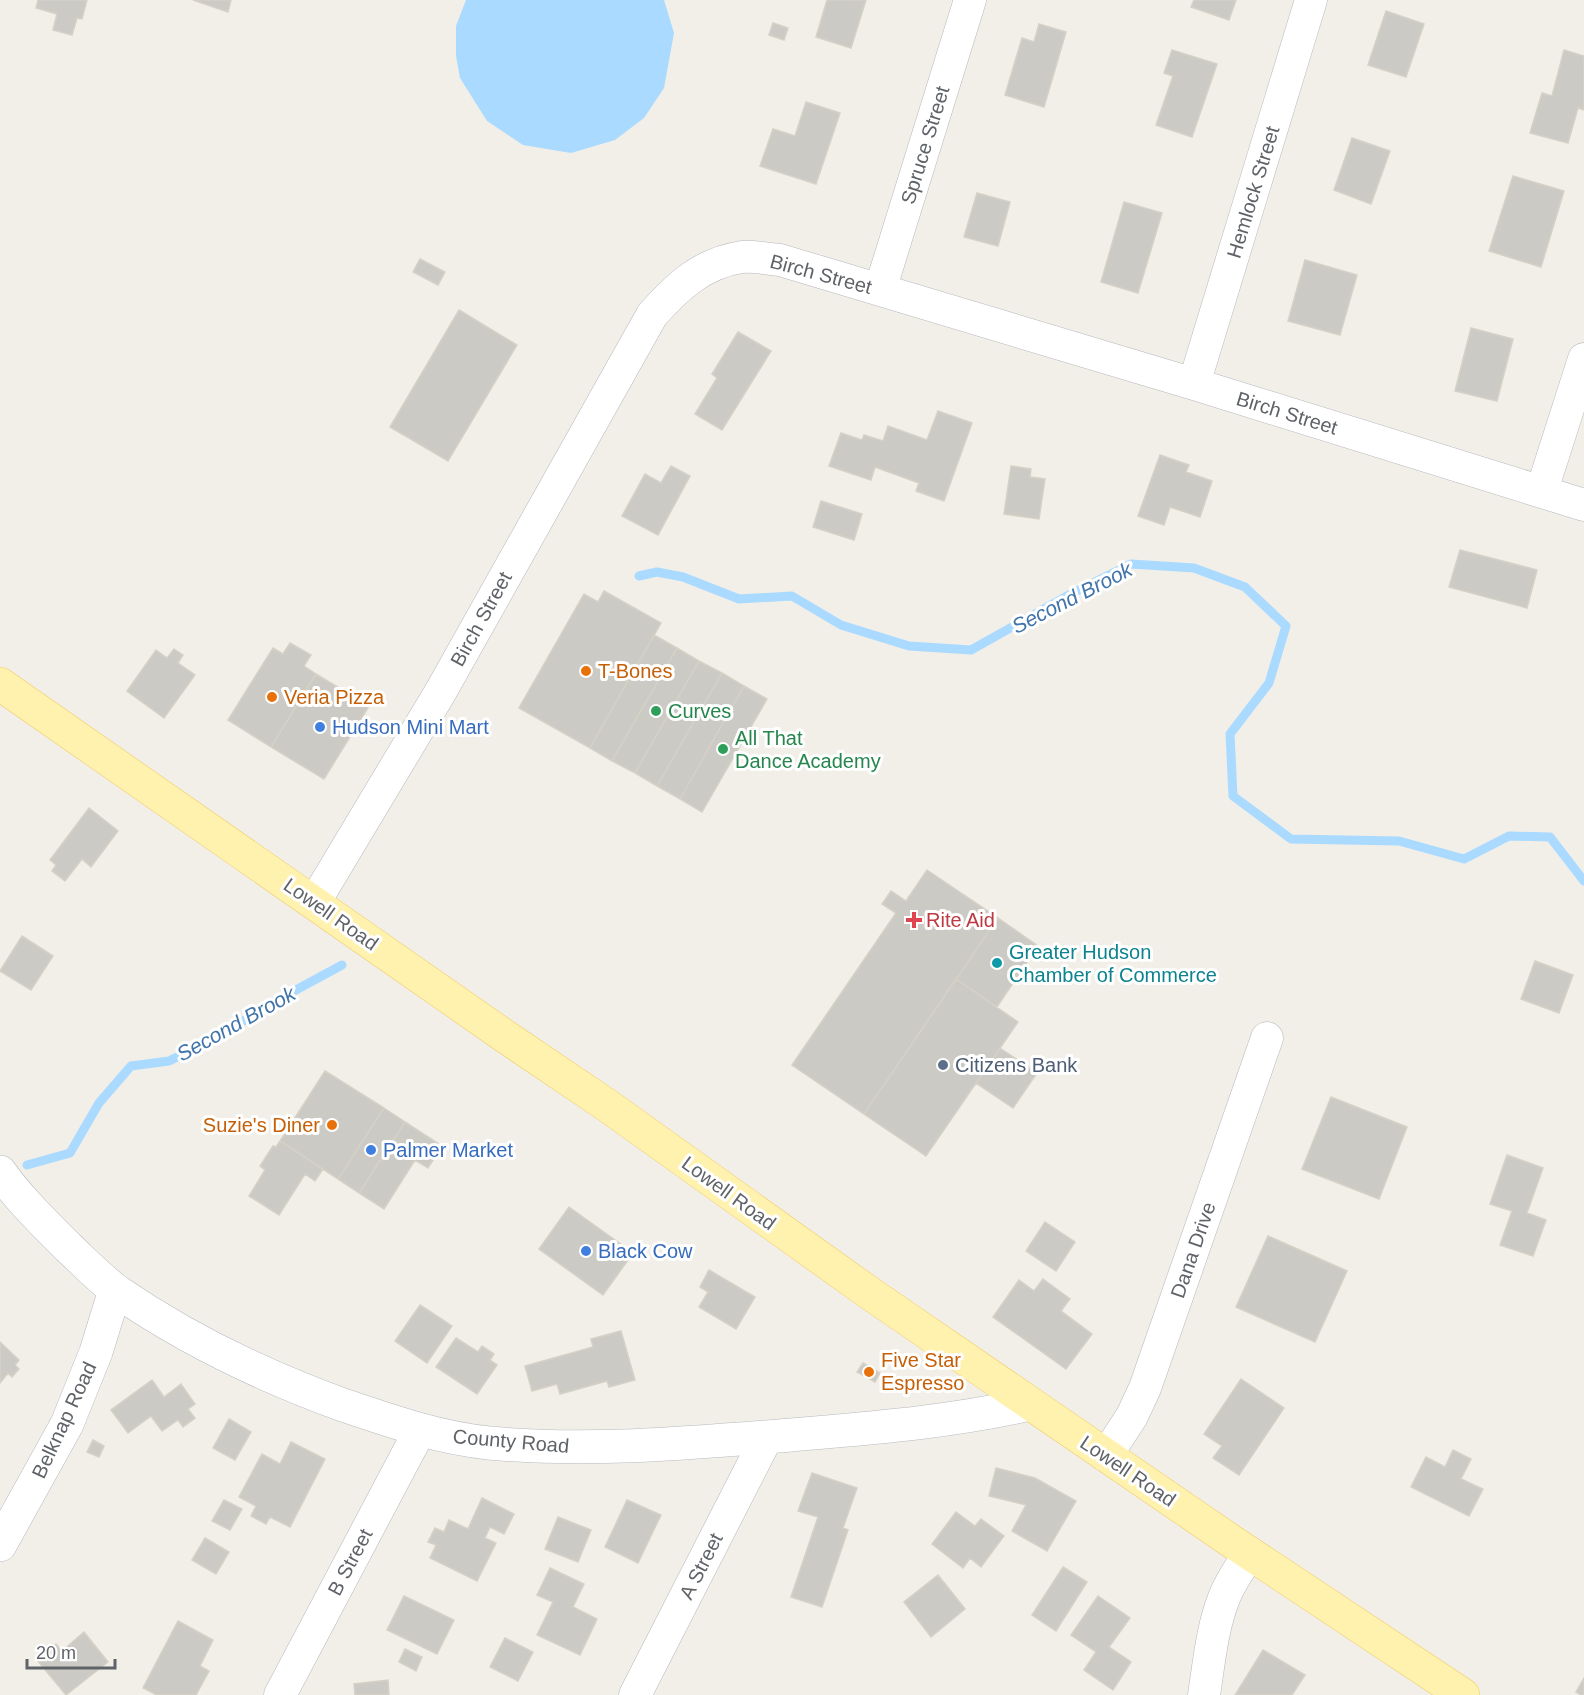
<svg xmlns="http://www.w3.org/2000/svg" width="1584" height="1695" font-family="Arial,sans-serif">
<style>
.water{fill:#aadaff}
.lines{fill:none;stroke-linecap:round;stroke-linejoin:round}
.stream{stroke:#aadaff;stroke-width:9}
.building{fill:#cccac5;stroke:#d6d1c6;stroke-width:1.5}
.street-casing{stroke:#b5b8bc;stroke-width:33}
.secondary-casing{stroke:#b6babf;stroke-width:34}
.primary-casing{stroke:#f2c960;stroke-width:34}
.street{stroke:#fff;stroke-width:32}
.secondary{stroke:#fff;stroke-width:33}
.primary{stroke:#fff2af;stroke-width:33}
.food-dot{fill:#e8710a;stroke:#fff;stroke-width:2}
.leisure-dot{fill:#2e9e5b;stroke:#fff;stroke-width:2}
.shop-dot{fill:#3f7fe0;stroke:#fff;stroke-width:2}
.health-dot{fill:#e0444e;stroke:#fff;stroke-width:2}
.culture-dot{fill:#0f9aa8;stroke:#fff;stroke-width:2}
.service-dot{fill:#5c6f8a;stroke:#fff;stroke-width:2}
.labels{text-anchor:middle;stroke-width:6;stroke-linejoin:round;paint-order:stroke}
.street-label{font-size:20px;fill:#5f6368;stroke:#fff}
.food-label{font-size:20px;fill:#c56008;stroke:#fff;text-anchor:start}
.leisure-label{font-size:20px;fill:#27864d;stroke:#fff;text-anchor:start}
.shop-label{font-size:20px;fill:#366cbe;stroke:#fff;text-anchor:start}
.health-label{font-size:20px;fill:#be3a42;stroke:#fff;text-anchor:start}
.culture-label{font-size:20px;fill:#0d838f;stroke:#fff;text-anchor:start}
.service-label{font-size:20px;fill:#4e5e75;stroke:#fff;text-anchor:start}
.water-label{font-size:21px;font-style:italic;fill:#4174aa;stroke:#fff}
</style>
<rect width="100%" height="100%" fill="#f1efe8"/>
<path class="water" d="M466 0H664L674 33 664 88 644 118 615 140 571 153 523 145 487 121 460 78 456 56V26Z"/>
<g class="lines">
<path class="stream" d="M639 576 657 572 683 577 739 599 792 596 841 625 909 646 971 650 1069 595 1131 564 1194 568 1245 587 1286 626 1269 683 1230 734 1233 796 1291 839 1399 841 1464 859 1509 836 1550 837 1584 881
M27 1165 70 1153 99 1103 131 1066 169 1061 223 1034 270 1004 342 965"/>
</g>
<path class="building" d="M38 0H87L82 19 77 18 72 35 53 30 57 14 36 8Z
M193 0H231L228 12Z
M827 0H866L851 48 816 37Z
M1194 0H1236L1229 20 1191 7Z
M1386 11 1424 24 1406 77 1368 65Z
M773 23 788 28 784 40 769 35Z
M1039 24 1066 32 1044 107 1005 95 1022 38 1034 42Z
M1172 50 1217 64 1192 137 1156 125 1173 76 1164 73Z
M1564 50 1584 56V110L1578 108 1568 143 1530 133 1542 93 1552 96Z
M806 102 840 113 816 184 760 166 773 129 795 136Z
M1352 138 1390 151 1371 204 1334 190Z
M1513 176 1564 191 1541 267 1489 251Z
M977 193 1010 202 998 246 964 237Z
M1124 202 1162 213 1138 293 1101 282Z
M420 259 445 272 438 285 413 272Z
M1305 260 1357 275 1340 335 1288 321Z
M459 310 517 345 448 461 390 427Z
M1471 328 1513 339 1497 401 1455 391Z
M738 332 771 351 722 430 695 414 717 378 712 374Z
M938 411 972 423 944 501 916 491 919 483 875 467 871 480 829 466 841 433 862 440 864 435 883 441 888 426 927 440Z
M1160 455 1189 465 1186 472 1212 481 1200 517 1170 507 1164 525 1138 516Z
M671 466 690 476 658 535 622 516 645 474 661 483Z
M1011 466 1031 469 1030 477 1045 479 1039 519 1004 514Z
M821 501 862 514 854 540 813 527Z
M1460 550 1537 570 1527 608 1449 587Z
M604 591 661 623 590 748 519 708 584 594 598 602Z
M654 635 677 648 612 761 590 748Z
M290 643 311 655 304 666 316 674 271 747 228 720 273 648 283 654Z
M677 648 699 661 635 773 612 761Z
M174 649 183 655 178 663 195 675 164 718 127 691 156 650 167 658Z
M699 661 722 673 657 786 635 773Z
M722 673 744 686 680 799 657 786Z
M316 674 369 706 324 779 271 747Z
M744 686 767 699 702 812 680 799Z
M89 808 118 831 91 867 82 859 65 881 52 871 56 865 50 860Z
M927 870 998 918 864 1114 792 1065 896 913 882 904 891 891 906 901Z
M998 918 1038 946 997 1007 956 979Z
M22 936 53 956 31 990 0 971Z
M1535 961 1573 975 1559 1013 1521 999Z
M956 979 1018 1022 926 1156 864 1114Z
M1000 1048 1037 1073 1013 1108 976 1083Z
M325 1071 384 1108 338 1179 280 1141Z
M1331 1097 1407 1127 1379 1199 1302 1169Z
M384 1108 405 1122 359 1193 338 1179Z
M405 1122 442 1146 428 1168 415 1160 384 1209 359 1193Z
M280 1141 323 1169 315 1181 305 1174 279 1215 249 1196 265 1170 260 1166 273 1146 276 1147Z
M1507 1155 1543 1168 1527 1213 1546 1220 1533 1256 1500 1245 1512 1211 1490 1204Z
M569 1207 633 1253 603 1295 539 1249Z
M1045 1222 1075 1242 1056 1271 1026 1251Z
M1268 1236 1347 1271 1315 1342 1236 1307Z
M709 1270 755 1297 736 1329 699 1307 708 1292 700 1287Z
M1043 1279 1070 1299 1061 1311 1092 1334 1066 1369 993 1317 1019 1280 1034 1291Z
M420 1305 452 1326 427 1363 395 1341Z
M621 1331 635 1380 609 1387 607 1381 560 1394 557 1384 532 1391 525 1366 593 1347 591 1339Z
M456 1338 478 1352 482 1346 494 1354 490 1360 497 1365 477 1394 436 1367Z
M0 1342 19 1360 15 1365 19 1369 12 1377 8 1373 0 1383Z
M863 1363 880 1373 875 1382 857 1372Z
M1241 1379 1284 1408 1239 1475 1213 1458 1222 1446 1204 1434Z
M152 1380 164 1397 181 1384 195 1404 188 1409 195 1418 183 1427 178 1420 162 1431 151 1416 128 1433 111 1410Z
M229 1419 251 1432 235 1460 213 1448Z
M93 1440 104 1446 99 1457 87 1452Z
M291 1442 325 1459 290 1527 270 1517 266 1524 251 1516 256 1506 239 1497 262 1454 280 1464Z
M1453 1450 1471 1459 1461 1479 1483 1489 1469 1516 1411 1487 1426 1457 1445 1467Z
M996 1468 1035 1478 1076 1501 1047 1551 1012 1531 1026 1505 989 1496Z
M812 1473 857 1488 843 1528 848 1530 822 1607 791 1597 818 1517 798 1511Z
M482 1498 514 1514 504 1534 490 1527 485 1538 496 1543 477 1581 430 1558 436 1545 428 1542 435 1528 444 1532 449 1520 468 1529Z
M224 1500 242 1509 230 1530 212 1521Z
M627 1500 661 1515 638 1563 605 1547Z
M956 1512 975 1526 981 1519 1004 1536 981 1567 970 1558 963 1568 932 1544Z
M558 1517 591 1530 578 1562 545 1549Z
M205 1538 229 1552 216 1574 192 1560Z
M1063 1567 1087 1582 1056 1631 1032 1615Z
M550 1568 584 1584 573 1607 597 1619 580 1655 537 1635 553 1602 537 1595Z
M938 1575 965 1609 931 1637 904 1602Z
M404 1596 454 1620 437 1654 387 1630Z
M1098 1596 1130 1618 1109 1647 1131 1662 1113 1690 1084 1670 1096 1652 1071 1635Z
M178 1621 213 1640 200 1666 209 1671 196 1695H157L143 1688Z
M84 1632 108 1662 66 1695 37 1660 56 1644 62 1651Z
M505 1638 533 1652 518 1681 490 1667Z
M405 1649 422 1657 416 1671 399 1662Z
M1263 1650 1305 1675 1292 1695H1235Z
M1584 1678V1695H1581L1576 1692Z
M388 1680 389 1695H355L354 1684Z"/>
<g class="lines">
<defs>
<path id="street" d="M880 290 970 0
M1194 384 1311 0
M1542 490 1584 359
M314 903 441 691 652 315C678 286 702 263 742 257 754 256 768 259 780 260L1194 384 1584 505
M1106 1456 1132 1416 1145 1388 1267 1038
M280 1695 420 1430
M635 1695 767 1437
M1204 1695C1209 1663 1212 1628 1224 1598 1230 1582 1240 1568 1250 1553"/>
<path id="secondary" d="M0 1172C20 1200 44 1223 68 1247 84 1262 100 1279 118 1292 188 1340 263 1376 343 1405 390 1421 439 1438 489 1443 589 1452 691 1443 791 1435 871 1428 951 1422 1030 1404
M0 1545 67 1424 96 1352 115 1290"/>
<path id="primary" d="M0 684 506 1037 608 1106 868 1292 1231 1541 1463 1695"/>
</defs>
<use href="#street" class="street-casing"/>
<use href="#secondary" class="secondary-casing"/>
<use href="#primary" class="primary-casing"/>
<use href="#street" class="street"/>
<use href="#secondary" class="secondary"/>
<use href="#primary" class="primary"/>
</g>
<g class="food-dot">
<circle cx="586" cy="671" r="6"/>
<circle cx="272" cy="697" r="6"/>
<circle cx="332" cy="1125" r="6"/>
<circle cx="869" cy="1372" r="6"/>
</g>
<g class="leisure-dot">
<circle cx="656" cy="711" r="6"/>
<circle cx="723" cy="749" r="6"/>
</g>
<g class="shop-dot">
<circle cx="320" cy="727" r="6"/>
<circle cx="371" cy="1150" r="6"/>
<circle cx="586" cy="1251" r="6"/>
</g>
<path class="health-dot" d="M911 911h6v6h6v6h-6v6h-6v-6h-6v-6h6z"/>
<circle class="culture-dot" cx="997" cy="963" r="6"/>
<circle class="service-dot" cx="943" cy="1065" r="6"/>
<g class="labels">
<g class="street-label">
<text transform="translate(925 145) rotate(-73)" y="7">Spruce Street</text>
<text transform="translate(1253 192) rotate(-73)" y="7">Hemlock Street</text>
<text transform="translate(821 274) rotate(15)" y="7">Birch Street</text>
<text transform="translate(1287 413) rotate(17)" y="7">Birch Street</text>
<text transform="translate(481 619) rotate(-61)" y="7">Birch Street</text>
<text transform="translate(331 914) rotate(35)" y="7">Lowell Road</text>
<text transform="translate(729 1193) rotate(36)" y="7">Lowell Road</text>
<text transform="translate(1193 1250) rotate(-71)" y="7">Dana Drive</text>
<text transform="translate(64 1420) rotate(-65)" y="7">Belknap Road</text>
<text transform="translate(511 1441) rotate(5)" y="7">County Road</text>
<text transform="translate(1128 1471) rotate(34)" y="7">Lowell Road</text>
<text transform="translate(350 1562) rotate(-62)" y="7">B Street</text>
<text transform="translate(701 1566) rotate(-63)" y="7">A Street</text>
</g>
<g class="food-label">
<text x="598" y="678">T-Bones</text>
<text x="284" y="704">Veria Pizza</text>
<text x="320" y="1132" text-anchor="end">Suzie's Diner</text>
<text x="881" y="1367">Five Star<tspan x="881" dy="23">Espresso</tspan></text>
</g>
<g class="leisure-label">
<text x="668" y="718">Curves</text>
<text x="735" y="745">All That<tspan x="735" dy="23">Dance Academy</tspan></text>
</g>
<g class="shop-label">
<text x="332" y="734">Hudson Mini Mart</text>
<text x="383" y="1157">Palmer Market</text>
<text x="598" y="1258">Black Cow</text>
</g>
<g class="health-label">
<text x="926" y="927">Rite Aid</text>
</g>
<g class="culture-label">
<text x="1009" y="959">Greater Hudson<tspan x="1009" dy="23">Chamber of Commerce</tspan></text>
</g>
<g class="service-label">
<text x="955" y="1072">Citizens Bank</text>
</g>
<g class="water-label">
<text transform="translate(1072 598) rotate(-27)" y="7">Second Brook</text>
<text transform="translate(236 1024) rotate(-29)" y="7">Second Brook</text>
</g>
</g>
<path d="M27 1659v9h88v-9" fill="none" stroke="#5f6368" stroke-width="3"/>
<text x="36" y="1659" font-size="18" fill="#5f6368" stroke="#ffffff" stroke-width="4.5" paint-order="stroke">20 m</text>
</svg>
